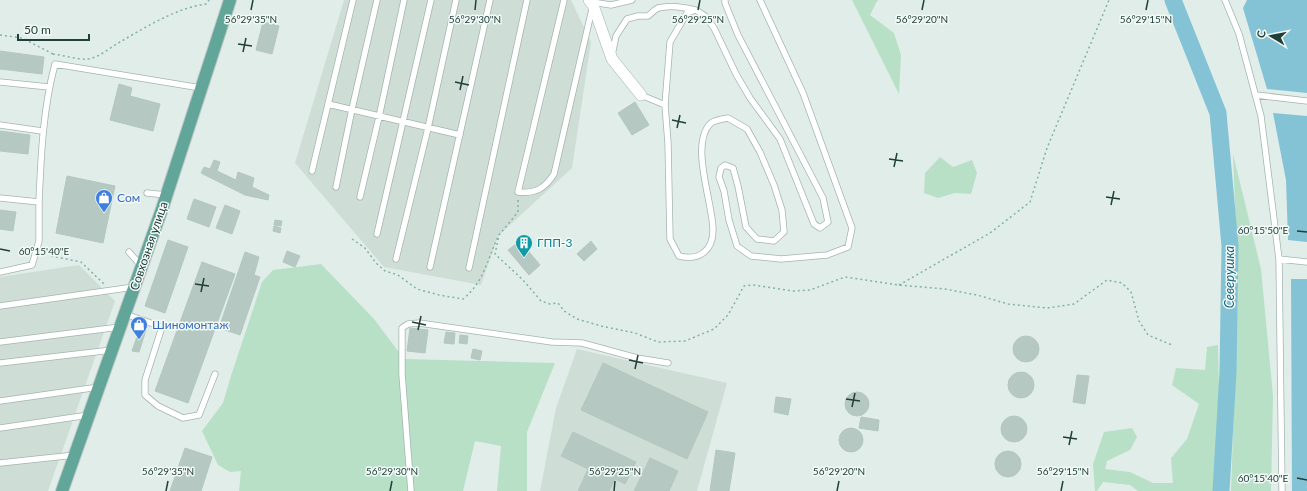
<svg xmlns="http://www.w3.org/2000/svg" width="1307" height="491" font-family="Lato,sans-serif">
<style>
.built{fill:#cfddd7}
.green{fill:#b8e0c6}
.water{fill:#84c3d6}
.lines{fill:none;stroke-linecap:round;stroke-linejoin:round}
.river{stroke:#84c3d6;stroke-width:17}
.building{fill:#b6c8c2;stroke:#b3c7c0}
.lane-casing{stroke:#a3b5b0;stroke-width:7}
.street-casing{stroke:#a3b5b0;stroke-width:12}
.primary-casing{stroke:#c1c9c8;stroke-width:14}
.path{stroke:#7fb3a7;stroke-width:1.5;stroke-dasharray:2 3;stroke-linecap:butt}
.lane{stroke:#fff;stroke-width:5.5}
.street{stroke:#fff;stroke-width:11}
.primary{stroke:#62a69a;stroke-width:12}
.ticks{fill:none;stroke:#203f39;stroke-width:1.5}
.labels{text-anchor:middle;stroke-width:3;stroke-linejoin:round;paint-order:stroke}
.shop-label{font-size:12px;fill:#366cbe;stroke:#f2f9f6;text-anchor:start}
.culture-label{font-size:12px;fill:#0d838f;stroke:#f2f9f6;text-anchor:start}
.street-label{font-size:12px;fill:#203f39;stroke:#f2f9f6}
.water-label{font-size:13px;font-style:italic;fill:#15657f;stroke:#f2f9f6}
.ticks-label{font-size:10px;text-anchor:middle;fill:#203f39;stroke:#f2f9f6;stroke-width:3;stroke-linejoin:round;paint-order:stroke}
</style>
<rect width="100%" height="100%" fill="#e1ede8"/>
<path class="built" d="M344 0H571L591 42 572 168 498 236 481 285 384 267 295 163Z
M79 265 115 301 48 491H0V277Z
M577 349 727 383 697 491H540L556 408Z"/>
<path class="green" d="M852 0H879L877 1 870 15 894 33 901 55 899 94Z
M1233 154 1261 269 1273 396 1271 491H1231L1238 289Z
M940 157 953 167 972 160 977 173 971 194 955 193 938 198 924 193 925 173Z
M321 264 374 319 404 359 555 363 527 432V491H497L501 446 475 441 463 491H239L241 471 230 472 218 465 202 431 223 403 230 379 262 282 273 270Z
M1218 345 1220 429 1217 491H1138L1130 485 1103 482 1097 491H1095L1093 464 1104 432 1132 428 1137 437 1130 450 1107 461 1105 469 1130 472 1153 483H1173L1171 458 1187 439 1199 404 1172 385 1176 368 1205 370 1207 347Z"/>
<path class="water" d="M1247 0H1307V93L1267 89 1243 8Z
M1273 113 1307 116V242L1288 240 1286 180Z
M1291 279H1307V491H1292Z"/>
<g class="lines">
<path class="river" d="M1173 0 1218 113 1230 246 1228 372 1221 491"/>
</g>
<path class="building" d="M263 22 279 26 272 54 256 50Z
M0 51 44 57 42 74 0 69Z
M119 84 132 88 130 96 160 104 153 131 110 120Z
M635 102 649 125 632 135 618 113Z
M0 131 30 135 28 154 0 151Z
M214 160 220 162 217 171 236 180 238 172 254 178 252 187 269 195 268 200 245 195 201 173 204 167 210 169Z
M67 176 115 186 103 243 56 233Z
M194 199 216 207 209 227 187 219Z
M225 205 240 211 232 234 216 228Z
M0 210 16 212 13 231 0 229Z
M275 220 282 221 281 226 274 225Z
M274 226 281 228 280 233 273 231Z
M168 240 188 247 165 313 145 306Z
M520 241 540 265 529 275 508 250Z
M591 241 597 249 584 261 577 254Z
M287 251 300 256 295 267 283 262Z
M245 252 259 257 254 275 260 277 240 335 219 328Z
M202 262 235 274 188 403 155 391Z
M140 328 146 330 139 352 132 351Z
M410 328 428 330 425 353 407 351Z
M446 332 455 333 454 344 444 343Z
M460 335 468 336 467 344 459 343Z
M1013 349a13 13 0 1 1 26 0a13 13 0 1 1-26 0Z
M473 349 482 351 480 360 471 358Z
M603 363 708 412 687 459 581 410Z
M1008 385a13 13 0 1 1 26 0a13 13 0 1 1-26 0Z
M1077 375 1089 376 1085 404 1073 402Z
M845 404a12 12 0 1 1 24 0a12 12 0 1 1-24 0Z
M776 397 791 399 788 415 774 412Z
M1001 429a13 13 0 1 1 26 0a13 13 0 1 1-26 0Z
M861 417 879 420 878 431 859 428Z
M839 440a12 12 0 1 1 24 0a12 12 0 1 1-24 0Z
M573 432 636 462 625 484 615 479 609 491H578L588 469 561 456Z
M185 448 212 457 201 491H170Z
M716 450 735 453 729 491H710Z
M995 464a13 13 0 1 1 26 0a13 13 0 1 1-26 0Z
M650 458 678 471 669 491H634Z"/>
<g class="lines">
<defs>
<path id="lane" d="M564 0 518 192C536 194 545 188 554 174L592 9
M725 0V3L738 35 823 198 828 222 820 228 814 224 780 139 750 98 736 74 714 28 705 16 696 10 687 13 670 42 665 105 668 143 670 239 679 256C699 261 713 251 713 230 713 203 689 143 711 123 715 120 723 119 728 118L747 129 760 152 774 185 782 210 784 232 774 241 757 239 746 227 738 186 733 168 725 165 721 168 719 177 724 191 729 220 737 246 751 256 781 259 827 255 848 247 852 228 803 93 760 0
M1225 0 1239 34 1261 116 1279 259 1282 491
M592 2 611 5 632 0
M612 55 616 36 627 19 638 16H648C651 14 654 10 658 8 669 5 684 7 695 10
M0 82 49 87
M641 95 665 105
M1256 95 1307 101
M328 104 460 135
M0 125 42 131
M312 171 353 0
M336 187 352 109 377 0
M147 193 166 195
M360 197 379 117 404 0
M0 198 39 202C41 155 43 109 55 64L201 88
M377 234 431 0
M129 252 142 267
M396 259 428 128 456 0
M1279 259 1307 262
M430 267 490 0
M469 268 527 0
M0 272 32 265 39 241V202
M0 306 134 287
M125 314 162 327 145 380V395L158 406 183 418 199 415 215 374
M0 342 120 327
M0 363 112 350
M0 401 99 387
M0 428 89 415
M0 463 75 455
M411 491 402 374V328L408 324 419 323 552 342 582 343 637 358 668 363"/>
<path id="street" d="M589 0 593 5 612 59 641 95"/>
<path id="primary" d="M62 491 162 209 230 0"/>
</defs>
<use href="#lane" class="lane-casing"/>
<use href="#street" class="street-casing"/>
<use href="#primary" class="primary-casing"/>
<path class="path" d="M0 35 22 38 53 54
M53 54C63 55 78 60 87 59 99 58 109 48 120 42 146 27 176 8 206 4L209 0
M518 200V212L499 235 495 254 523 280 541 301 550 304 558 303 564 311 577 319 601 326 635 333 658 342 685 341 714 329 728 315 744 286 753 285 793 291 810 290 845 277 898 285 945 289 977 295 1008 304 1047 308 1074 304 1107 280 1122 283 1131 292 1139 321 1148 335 1172 345
M352 239 365 248 376 263 385 271 398 275 417 289 439 295 463 299C484 282 487 260 498 237
M45 248 51 256 81 262 104 284
M899 285 990 233 1030 202 1047 148 1109 0"/>
<use href="#lane" class="lane"/>
<use href="#street" class="street"/>
<use href="#primary" class="primary"/>
</g>
<path class="ticks" d="M251 10 253 0M475 10 476 0M698 10 700 0M922 10 924 0M1146 10 1148 0M238 44 252 46M243 52 246 38M455 82 469 85M460 90 463 76M672 120 686 123M677 128 680 115M889 159 903 161M894 167 897 153M1106 197 1120 199M1111 205 1114 191M1297 231 1307 232M0 249 10 251M195 284 209 286M201 292 204 278M412 322 426 325M418 330 421 316M629 360 643 363M635 369 638 355M846 399 860 401M852 407 855 393M1063 437 1077 439M1069 445 1072 431M1297 478 1307 480M166 491 168 481M390 491 392 481M614 491 615 481M837 491 839 481M1061 491 1063 481"/>
<defs>
<symbol id="shop-pin" viewBox="-11 -11 22 30"><path d="M0 17L-7.5 6A9.5 9.5 0 1 1 7.5 6Z" fill="#3f7fe0" stroke="#f2f9f6"/><path d="M-5-2.5h2.3a2.7 3.5 0 0 1 5.4 0H5L5.5 6h-11ZM-1.5-2.5h3a1.5 2.3 0 0 0-3 0Z" fill="#fff"/></symbol>
<symbol id="building-pin" viewBox="-11 -11 22 30"><path d="M0 17L-7.5 6A9.5 9.5 0 1 1 7.5 6Z" fill="#0f9aa8" stroke="#f2f9f6"/><path d="M-4-6H4V6H1V3H-1V6H-4ZM-2.5-4.3h1.7v1.8h-1.7ZM.8-4.3h1.7v1.8H.8ZM-2.5-1h1.7V.8h-1.7ZM.8-1h1.7V.8H.8Z" fill="#fff"/></symbol>
</defs>
<g fill-rule="evenodd">
<use href="#shop-pin" x="94" y="188" width="20" height="27"/>
<use href="#building-pin" x="514" y="233" width="20" height="27"/>
<use href="#shop-pin" x="129" y="315" width="20" height="27"/>
</g>
<g class="labels">
<g class="shop-label">
<text x="117" y="202">Сом</text>
<text x="152" y="329">Шиномонтаж</text>
</g>
<g class="culture-label">
<text x="537" y="247">ГПП-3</text>
</g>
<g class="street-label">
<text transform="translate(149 246) rotate(-71)" y="4">Совхозная улица</text>
</g>
<g class="water-label">
<text transform="translate(1229 277) rotate(-90)" y="5">Северушка</text>
</g>
</g>
<g class="ticks-label">
<text x="251" y="23">56°29'35"N</text>
<text x="475" y="23">56°29'30"N</text>
<text x="698" y="23">56°29'25"N</text>
<text x="922" y="23">56°29'20"N</text>
<text x="1146" y="23">56°29'15"N</text>
<text x="1263" y="234">60°15'50"E</text>
<text x="44" y="255">60°15'40"E</text>
<text x="168" y="475">56°29'35"N</text>
<text x="392" y="475">56°29'30"N</text>
<text x="615" y="475">56°29'25"N</text>
<text x="839" y="475">56°29'20"N</text>
<text x="1063" y="475">56°29'15"N</text>
<text x="1263" y="482">60°15'40"E</text>
</g>
<g transform="translate(1271 36) rotate(280)" stroke="#f2f9f6" stroke-width="3" paint-order="stroke">
<path d="M0-3L7 15L0 10L-7 15Z" fill="#203f39"/>
<text y="-6" font-size="11" font-weight="bold" text-anchor="middle" fill="#203f39">С</text>
</g>
<path d="M18 34v6h71v-6" fill="none" stroke="#203f39" stroke-width="2"/>
<text x="24" y="34" font-size="12" fill="#203f39" stroke="#f2f9f6" stroke-width="3" paint-order="stroke">50 m</text>
</svg>
